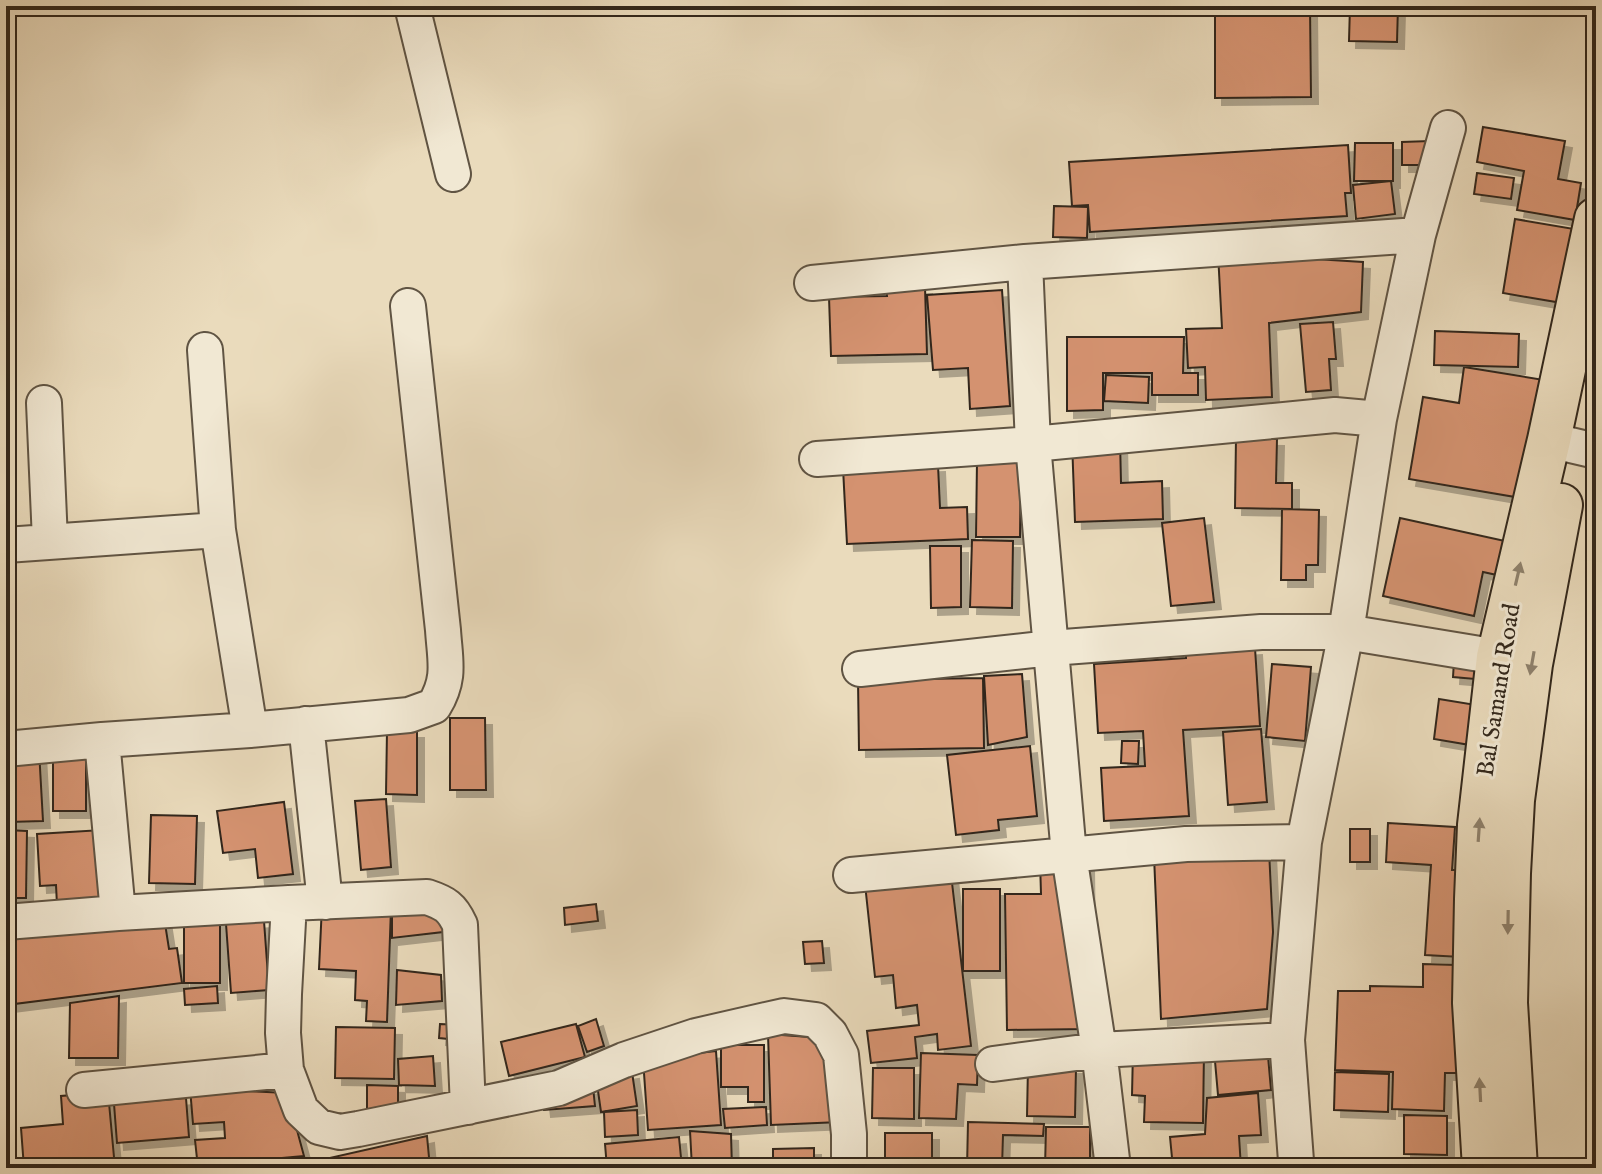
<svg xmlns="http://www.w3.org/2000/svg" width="1602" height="1174" font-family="'IM FELL English',serif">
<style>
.building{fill:#d4926f;stroke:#32271b;stroke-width:2;filter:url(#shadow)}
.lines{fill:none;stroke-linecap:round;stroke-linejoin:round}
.minor-casing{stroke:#605443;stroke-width:38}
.major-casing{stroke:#32271b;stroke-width:46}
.minor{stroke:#f1e8d3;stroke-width:34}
.major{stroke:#eadbbc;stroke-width:42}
.oneway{fill:#8e816c}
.labels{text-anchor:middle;stroke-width:6;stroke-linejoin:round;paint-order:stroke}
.street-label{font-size:24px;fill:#32271b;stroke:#f1e8d3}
</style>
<defs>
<filter id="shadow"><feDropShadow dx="7" dy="7" stdDeviation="0" flood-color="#0004"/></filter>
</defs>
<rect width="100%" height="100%" fill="#eadbbc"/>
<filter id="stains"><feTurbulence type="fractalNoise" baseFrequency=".0025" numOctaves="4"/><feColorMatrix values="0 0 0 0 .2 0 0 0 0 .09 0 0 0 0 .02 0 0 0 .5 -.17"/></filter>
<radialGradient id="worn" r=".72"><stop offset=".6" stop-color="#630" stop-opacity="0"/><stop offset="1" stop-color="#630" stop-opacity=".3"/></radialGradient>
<path class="building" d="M1310 6 1311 97 1215 98V7Z
M1350 6H1398L1397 42 1349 41Z
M1483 127 1565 141 1558 179 1581 183 1575 220 1517 210 1524 171 1477 162Z
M1430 141V165H1402V142Z
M1355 143H1393V181H1354Z
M1348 145 1351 193H1345L1347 216 1090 232 1088 205 1072 206 1069 162Z
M1477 173 1514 178 1511 199 1474 194Z
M1391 181 1395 214 1356 219 1353 185Z
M1054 206 1088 207 1087 238 1053 237Z
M1515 219 1574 229 1562 303 1503 293Z
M1218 253 1363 262 1361 312 1269 323 1272 397 1206 400 1205 367 1188 368 1186 329 1222 328Z
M925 287 927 354 831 356 829 297 887 296 886 288Z
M1002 290 1010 406 970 409 968 368 933 370 927 295Z
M1333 322 1336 359H1329L1331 390 1306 392 1300 324Z
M1435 331 1519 334 1518 367 1434 365Z
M1067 337H1184L1183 373H1198V395H1152V373H1103V410L1067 411Z
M1464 367 1544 380 1521 498 1409 479 1423 397 1459 403Z
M1106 375 1149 377 1148 403 1104 401Z
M1236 438 1277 439 1276 483H1292V509L1235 508Z
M1120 439 1121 483 1162 481 1163 519 1075 522 1072 441Z
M977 461H1021L1020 537H976Z
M938 465 940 508 967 507 968 539 847 544 843 468Z
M1282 509 1319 510 1318 565H1306V580H1281Z
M1204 518 1214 602 1171 606 1162 523Z
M1400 518 1514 543 1506 577 1483 572 1474 616 1383 596Z
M972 540 1013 541 1012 608 970 607Z
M930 546H961V607L931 608Z
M1255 648 1260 726 1183 730 1189 816 1104 821 1101 768 1145 766 1143 731 1098 733 1094 664 1186 658V652Z
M1454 661 1476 663 1475 679 1453 677Z
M1272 664 1311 667 1305 741 1266 737Z
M1022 674 1027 737 988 745 984 676Z
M983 678 984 748 859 750 858 680Z
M1439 699 1476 705 1470 745 1434 739Z
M450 718H485L486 790H450Z
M1261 729 1267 802 1228 805 1223 732Z
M387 731H417V795L386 794Z
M1122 741H1139L1138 764 1121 763Z
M1030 746 1037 816 998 820 999 830 956 835 947 755Z
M39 750 43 821 9 822 6 752Z
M53 750H86V811H53Z
M386 799 391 867 361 870 355 801Z
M284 802 293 874 258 878 255 849 223 853 217 811Z
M151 815 197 816 195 884 149 883Z
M1388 823 1455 827 1452 870H1467L1461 957 1425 955 1431 865 1386 862Z
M1350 829H1370V862H1350Z
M6 830 27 831 26 898H6Z
M102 830 105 903 57 905 56 885 40 886 37 834Z
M1269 850 1273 932 1267 1009 1161 1019 1154 856Z
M1087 860 1089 1029 1007 1030 1005 894H1041L1040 861Z
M951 874 971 1046 938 1050 937 1034 915 1037 917 1058 871 1063 867 1031 919 1025 917 1005 896 1008 893 975 875 977 865 884Z
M963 889H1000V971H963Z
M392 903 444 911 443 932 392 938Z
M596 904 598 921 565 925 564 908Z
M322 905 391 908 387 1022 366 1021 367 1001 355 1000 356 971 319 969Z
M164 917 169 949 177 948 182 983 6 1005V933Z
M220 917V983H184V918Z
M264 921 269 990 231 993 226 924Z
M822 941 824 963 805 964 803 942Z
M1423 964 1456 965 1467 1073H1445L1444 1111 1392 1109 1393 1072 1335 1070 1338 991H1370V986L1423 987Z
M397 970 441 975 442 1001 396 1005Z
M217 986 218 1003 185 1005 184 989Z
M119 996 118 1058H69L70 1003Z
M596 1019 604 1046 587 1052 578 1026Z
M440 1024 459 1025 458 1040 439 1038Z
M576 1024 585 1057 509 1076 501 1042Z
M336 1027 395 1028 394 1079 335 1078Z
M768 1034 824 1038 840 1122 771 1125Z
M721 1045H764V1102H748V1087H721Z
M1267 1045 1271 1090 1218 1095 1214 1050Z
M1133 1050 1204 1051 1203 1123 1144 1122 1145 1096 1132 1095Z
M716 1051 721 1125 648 1130 643 1059Z
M921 1053 978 1055 977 1085 958 1084 956 1119 919 1118Z
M433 1056 435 1086 399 1085 398 1059Z
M1028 1066 1076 1067 1075 1117 1027 1116Z
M873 1068H914V1119L872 1118Z
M632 1072 637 1106 601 1112 596 1077Z
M1335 1072 1389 1074 1388 1112 1334 1110Z
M367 1085 398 1086V1113L367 1112Z
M593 1087 595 1106 544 1110 542 1093Z
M190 1088 287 1093 304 1156 272 1159 273 1168H198L195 1140 225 1138 224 1122 193 1124Z
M108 1092 115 1168H24L21 1128 63 1124 61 1096Z
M1258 1093 1261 1135 1239 1136 1241 1168H1173L1170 1137 1205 1134 1207 1098Z
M186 1098 189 1137 117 1143 114 1104Z
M766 1107 767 1125 725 1128 723 1109Z
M637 1110 638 1135 605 1137 604 1112Z
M1404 1115 1447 1116V1155L1404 1154Z
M968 1122 1044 1124 1043 1136 1003 1135 1002 1168H967Z
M1046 1127H1090V1168H1045Z
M690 1131 731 1134 732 1168H692Z
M885 1133H932V1168H875V1160H885Z
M427 1136 430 1168H293L294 1166Z
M679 1137 682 1168H607L605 1144Z
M814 1148V1168H773V1149Z
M754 1160V1168H737V1161Z
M1006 1161 1039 1164 1038 1168H1005Z"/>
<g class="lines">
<defs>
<path id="minor" d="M412 6 453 174
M1025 262 1033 444 1069 855 1099 1050 1113 1168
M812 283 1025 262 1418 235
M44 403 50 541
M1549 440 1596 451
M817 459 1033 444 1335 415 1379 419
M218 530 250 730
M6 545 218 530 205 350
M860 669 1051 648 1261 632H1346L1498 657
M306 724 325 902
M102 740 118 913 289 903 284 994 283 1033 286 1070 301 1110 319 1127 340 1132 358 1129 559 1088 624 1060 696 1036 784 1016 816 1020 830 1034 841 1055 849 1134V1168
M6 749 102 740 250 730 409 715 434 706C451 678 445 661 443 630L408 306
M851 875 1186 844 1304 842
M289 903 427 897C445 903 452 907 460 925L468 1107
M6 922 118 913
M1287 1040 1304 842 1346 632 1379 419 1418 235 1448 128
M993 1064 1099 1050 1287 1040 1296 1161
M84 1090 286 1070"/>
<path id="major" d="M1484 1168 1474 1003 1476 899 1479 825 1498 657 1549 440 1596 219
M1516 1168 1506 1003 1509 873 1513 800 1531 664 1561 505"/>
</defs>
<use href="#minor" class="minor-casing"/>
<use href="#major" class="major-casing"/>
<use href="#minor" class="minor"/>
<use href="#major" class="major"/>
</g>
<defs><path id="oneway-solid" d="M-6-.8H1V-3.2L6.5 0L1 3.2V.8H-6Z" transform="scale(2)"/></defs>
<g class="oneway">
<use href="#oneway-solid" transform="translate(1518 574) rotate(-77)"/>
<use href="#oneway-solid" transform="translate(1532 663) rotate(100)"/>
<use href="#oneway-solid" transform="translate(1479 830) rotate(-86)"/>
<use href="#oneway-solid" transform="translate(1508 922) rotate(91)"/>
<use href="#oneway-solid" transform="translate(1480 1090) rotate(-93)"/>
</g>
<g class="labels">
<g class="street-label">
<text transform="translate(1498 690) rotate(-81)" y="8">Bal Samand Road</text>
</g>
</g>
<rect width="1602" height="1174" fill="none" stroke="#eadbbc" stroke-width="32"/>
<rect x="8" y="8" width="1586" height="1158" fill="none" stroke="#32271b" stroke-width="4"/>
<rect x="16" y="16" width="1570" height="1142" fill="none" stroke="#32271b" stroke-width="2"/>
<rect width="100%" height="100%" filter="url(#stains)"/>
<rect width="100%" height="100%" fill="url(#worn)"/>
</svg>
